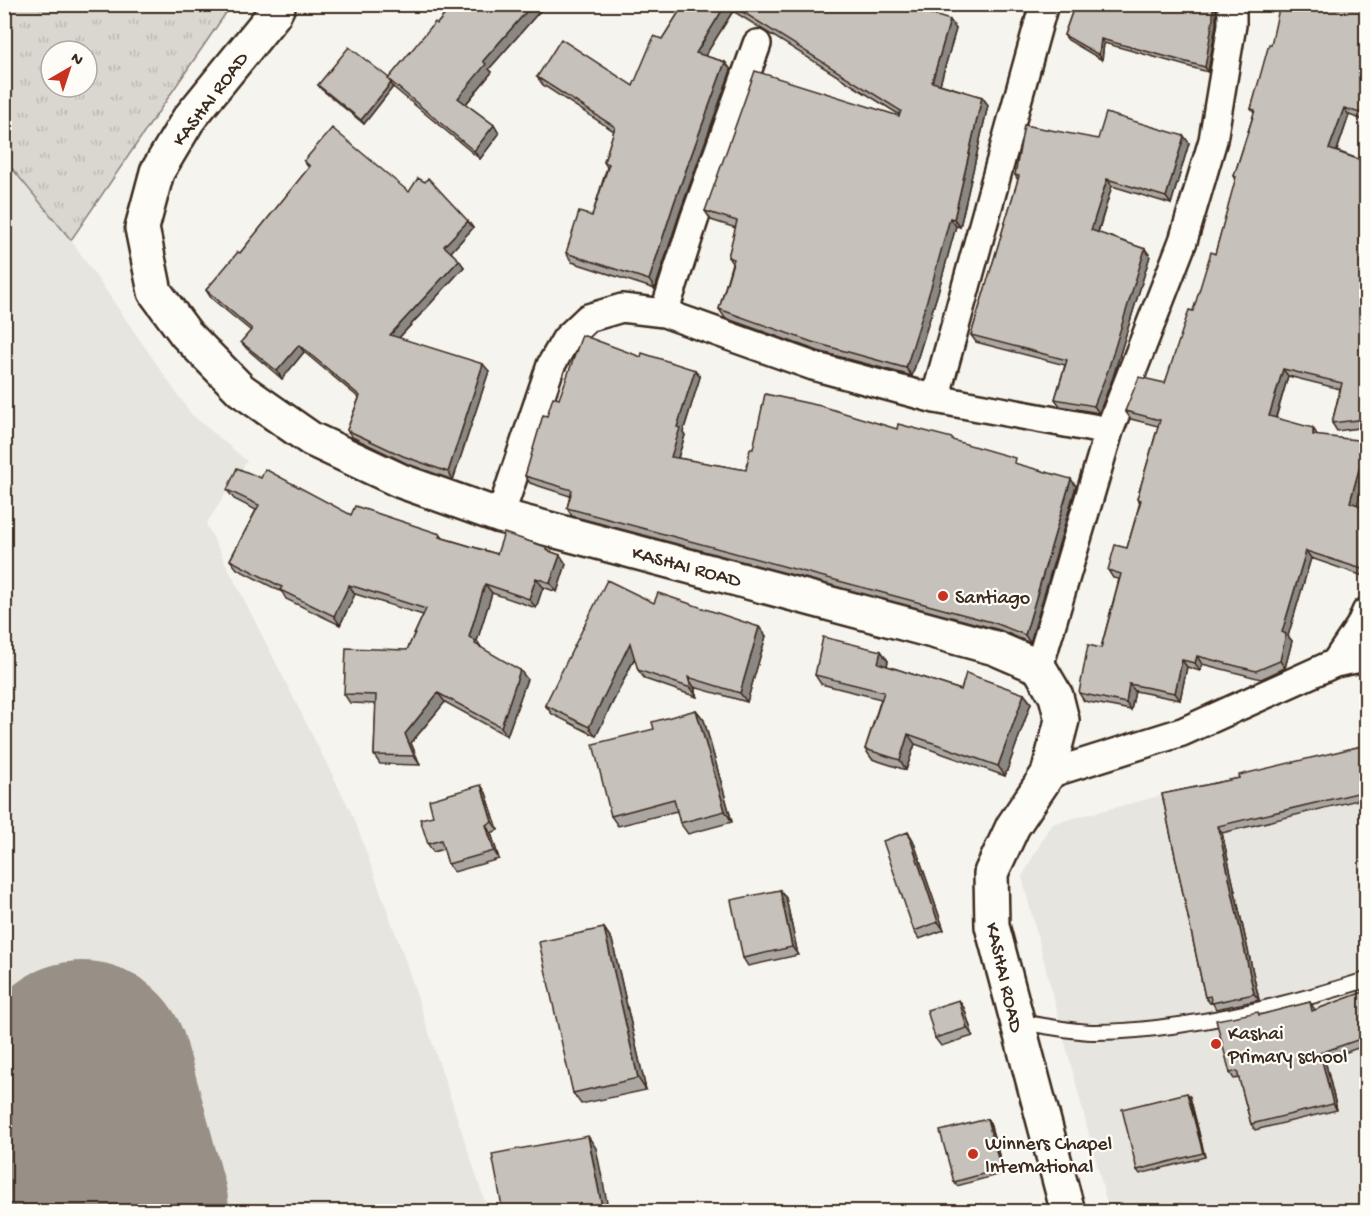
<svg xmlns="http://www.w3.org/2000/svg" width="1371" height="1216" font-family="'Gochi Hand',sans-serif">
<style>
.built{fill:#e7e5df}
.grass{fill:url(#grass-tufts);stroke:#8a8077;stroke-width:1.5;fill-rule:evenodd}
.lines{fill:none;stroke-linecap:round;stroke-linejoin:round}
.runway{stroke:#988f86;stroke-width:216}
.lane-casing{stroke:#3b2a1e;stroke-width:18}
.street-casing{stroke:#3b2a1e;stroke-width:32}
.secondary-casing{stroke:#3b2a1e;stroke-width:38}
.lane{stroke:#fdfcf7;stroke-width:14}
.street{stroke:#fdfcf7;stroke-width:27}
.secondary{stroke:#fdfcf7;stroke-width:33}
.wall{fill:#aba6a1;stroke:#3b2a1e;stroke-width:1.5}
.shaded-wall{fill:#8b8783;stroke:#3b2a1e;stroke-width:1.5}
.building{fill:#c7c1bb;stroke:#3b2a1e;stroke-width:1.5}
.poi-dot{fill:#c8321e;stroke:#fdfcf7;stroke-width:2}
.labels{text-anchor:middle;stroke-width:4.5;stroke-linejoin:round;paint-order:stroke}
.street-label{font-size:20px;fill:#3b2a1e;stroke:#fdfcf7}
.poi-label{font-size:20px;fill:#3b2a1e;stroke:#fdfcf7;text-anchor:start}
</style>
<defs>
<pattern id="grass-tufts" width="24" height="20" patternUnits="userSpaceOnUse" patternTransform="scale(1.5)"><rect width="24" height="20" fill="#dad6d0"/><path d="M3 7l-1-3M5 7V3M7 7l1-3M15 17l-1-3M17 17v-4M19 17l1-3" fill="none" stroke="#bcb8b2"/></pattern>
</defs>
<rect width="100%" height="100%" fill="#f5f4ee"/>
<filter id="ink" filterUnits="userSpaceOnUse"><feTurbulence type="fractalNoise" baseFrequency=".0167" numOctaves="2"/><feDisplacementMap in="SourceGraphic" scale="12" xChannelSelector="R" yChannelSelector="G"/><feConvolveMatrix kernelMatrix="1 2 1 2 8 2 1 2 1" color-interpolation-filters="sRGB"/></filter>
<g filter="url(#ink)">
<path class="built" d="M4 160 71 240 191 414 247 461 206 524 354 818 404 957 488 1211H5Z
M1366 743V1211H1109L1022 877 1051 824Z"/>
<path class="grass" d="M222 4 230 7 71 240 5 160V5ZM51 51H87V87H51Z"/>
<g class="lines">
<path class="runway" d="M82 1069 121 1212"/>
<defs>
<path id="lane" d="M1018 1022C1044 1025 1071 1032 1096 1032 1183 1031 1283 1006 1366 980"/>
<path id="street" d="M664 313 695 217 757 44
M935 399 1044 4
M500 516 551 365 566 339 588 318 622 308 664 313 813 366 935 399 1109 431
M1335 663 1360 626 1366 612
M1039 667 1109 431 1183 241 1213 140 1232 25V4
M1048 774 1182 732 1335 663 1366 657"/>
<path id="secondary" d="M279 4 274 14 188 120 157 172 142 228 155 292 186 334 241 390 311 439 401 481 500 516 925 629 995 648 1039 667 1056 696 1062 720 1048 774 1013 826 991 873 992 926 1068 1212"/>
</defs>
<use href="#lane" class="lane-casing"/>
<use href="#street" class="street-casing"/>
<use href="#secondary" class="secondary-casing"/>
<use href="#lane" class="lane"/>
<use href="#street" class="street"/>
<use href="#secondary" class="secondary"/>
</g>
<path class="wall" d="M454 4H546L489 69 492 72 466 104 494 125 499 134 480 159 393 87 364 124 321 89 318 85 389 79Z
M684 4H900L901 6 956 29 940 84 982 97 988 105 960 227 956 226 938 292 912 376 818 351 725 318 719 309 732 263 728 257 736 228 711 220 705 211 899 116 900 115 733 11 705 56 725 62 731 70 680 212 655 289 572 262 566 253 592 216 607 167 604 162 614 131 543 85 537 77 633 86Z
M1075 4H1214V7L1216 11V24L1208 72 1104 43 1102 60 1068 40 1064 35Z
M1366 4V121L1349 115 1337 151 1366 162V427L1337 431 1332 423 1340 389 1288 376 1276 418 1318 436 1366 471 1357 505 1366 508V577L1311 558 1288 636 1292 641 1285 668 1261 679 1202 664 1200 671 1187 667 1180 700 1135 691 1131 710 1084 701 1079 693 1101 648 1119 579 1113 578 1108 570 1127 548 1140 502 1137 499 1158 426 1131 419 1125 411 1165 383 1215 254 1236 179 1234 176 1254 113 1251 109 1271 45Z
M1098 139 1189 143 1171 204 1112 186 1098 233 1145 249 1150 256 1113 377 1099 413 1060 406 1055 399 1065 365 976 342 971 335 1018 180 1015 175Z
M304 161 409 192 468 221 473 228 451 252 464 267 399 338 489 371 453 480 408 464 352 437 347 430 359 398 304 352 282 379 247 349 241 342 251 331 211 298 206 290 240 253 309 168Z
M641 357 695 370 700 377 683 432 685 435 678 458 746 470 753 449 897 429 954 441 1076 486 1030 643 1000 630 572 516 567 508 570 496 530 483 525 476 547 416 559 399Z
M261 478 351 515 440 534 443 538 497 554 546 547 549 551 560 555 566 564 557 592 543 587 536 608 492 593 477 641 481 648 527 679 507 736 445 702 411 743 420 765 380 764 374 755 376 704 350 703 344 694 407 650 423 615 355 594 340 625 286 599 282 592 237 569 230 560 256 510 234 499 227 490Z
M654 603 759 627 766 636 747 702 694 687 697 697 645 679 638 670 635 658 596 736 552 714 545 705Z
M881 651 888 661 887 666 961 690 1024 694 1031 703 1005 776 915 744 906 770 872 759 865 749 881 699 821 684 815 675Z
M696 710 704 720 732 822 688 834 680 823 677 811 618 826 611 816 654 729Z
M1366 745V798L1222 833 1259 1000 1216 1009 1212 1002 1210 1003 1205 997 1162 794 1240 778Z
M486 793 498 830 491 833 499 859 454 872 448 864 444 849 433 852 428 844Z
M908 832 913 840 944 930 919 939 914 931Z
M780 890 786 898 798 955 748 966 743 958Z
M604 928 612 940 646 1090 581 1104 573 1093Z
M1366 991V1045L1325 1060 1337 1110 1255 1130 1251 1124 1239 1078 1234 1079 1230 1073 1260 1015 1310 1002 1315 1010Z
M964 1008 973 1036 941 1046 935 1038Z
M1190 1097 1205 1157 1140 1174 1137 1170Z
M987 1119 990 1123 1004 1173 957 1186 954 1182Z"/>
<path class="shaded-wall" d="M533 4H546L489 69 492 72 464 106 458 98 483 61Z
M726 4H728L733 11 702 61 696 53Z
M1210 4H1214V7L1216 11V24L1208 72 1205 67 1213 10Z
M950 20 956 29 938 91 932 82Z
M1101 39 1104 43 1102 60 1099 55Z
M725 62 731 70 680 212 655 289 649 280 674 203Z
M391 83 393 87 364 124 361 120Z
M982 97 988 105 960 227 954 219Z
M1344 108 1349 115 1335 156 1329 149Z
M494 125 499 134 480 159 474 151Z
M1184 136 1189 143 1171 204 1166 197Z
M1107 179 1112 186 1096 238 1091 230Z
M950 218 956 226 938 292 912 376 906 368Z
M468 221 473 228 449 254 444 246Z
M1145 249 1150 256 1113 377 1099 413 1094 406Z
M459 260 464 267 395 342 390 335Z
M1366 283V300L1363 295Z
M299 345 304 352 282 379 277 371Z
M483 364 489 371 453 480 448 472Z
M1283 369 1288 376 1274 423 1269 416Z
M695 370 700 377 683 432 685 435 676 464 671 457 677 427Z
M1313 428 1318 436 1313 435Z
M1366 444V471L1356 510 1350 502Z
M1071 479 1076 486 1030 643 1025 635Z
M1306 551 1311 558 1288 636 1292 641 1285 668 1280 661 1282 632Z
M560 555 566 564 557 592 550 583Z
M536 578 543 587 536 608 529 599Z
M485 584 492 593 477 641 483 650 475 645 469 637Z
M349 585 355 594 340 625 334 616Z
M759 627 766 636 747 702 740 693Z
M630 643 637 653 596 736 589 727Z
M881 651 888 661 885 672 878 663Z
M1197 656 1202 664 1200 671 1195 663Z
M1182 660 1187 667 1180 700 1175 693Z
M520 670 527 679 507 736 501 727Z
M688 677 694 687 697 697 691 688Z
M1129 684 1135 691 1131 710 1126 703Z
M438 693 445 702 411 743 420 765 414 756 405 734Z
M1024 694 1031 703 1005 776 998 766Z
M696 710 704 720 732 822 725 811Z
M908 734 915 744 906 770 900 760Z
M481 785 486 793 498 830 492 822Z
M486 825 491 833 499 859 494 851Z
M1218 826 1222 833 1259 1000 1254 994Z
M908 832 913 840 944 930 938 922Z
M780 890 786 898 798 955 792 947Z
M604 928 612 940 646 1090 638 1078Z
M959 1000 964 1008 973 1036 967 1028Z
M1320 1053 1325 1060 1337 1110 1333 1104Z
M1187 1093 1190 1097 1205 1157 1203 1153Z
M987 1119 990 1123 1004 1173 1001 1169Z
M588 1136 596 1148 609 1212H603Z"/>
<path class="building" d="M454 4H533L483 61 486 64 458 98 494 125 474 151 388 79 435 22 437 24Z
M684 4H726L696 53 725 62 674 203 649 280 566 253 579 212 592 216 609 164 604 162 615 127 537 77 561 39 633 86 654 36 662 39Z
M730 4H898L950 20 932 82 982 97 954 219 950 218 932 284 906 368 812 342 719 309 734 259 728 257 737 221 705 211 755 71 899 116 901 111Z
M1075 4H1210V5L1213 6V19L1205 67 1101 39 1099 55 1064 35Z
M1280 4H1366V115L1344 108 1329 149 1366 162V283L1363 295 1366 296V419L1332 423 1342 383 1283 369 1269 416 1313 428V435L1366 441V444L1350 502 1366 508V566L1365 570 1306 551 1282 632 1286 634 1280 661 1256 671 1197 656 1195 663 1182 660 1175 693 1129 684 1126 703 1079 693 1088 645 1101 648 1121 574 1108 570 1115 545 1127 548 1141 500 1137 499 1160 420 1125 411 1139 377 1165 383 1189 310 1193 311 1211 252 1215 254 1236 177 1234 176 1255 110 1251 109 1269 44 1271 45Z
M349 47 389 78 388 79 391 83 361 120 318 85Z
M1106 113 1184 136 1166 197 1107 179 1091 230 1145 249 1108 370 1094 406 1055 399 1067 360 971 335 1019 176 1015 175 1024 125 1098 139Z
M332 128 409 192 418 178 425 182 428 178 468 221 444 246 459 260 390 335 483 364 448 472 403 456 347 430 360 396 299 345 277 371 241 342 252 329 206 290 238 252 240 253 310 166 304 161Z
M582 335 641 357 642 353 695 370 677 427 680 428 671 457 746 470 750 449H753L765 394 821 406 897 429 898 424 952 438V440L1015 458 1014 463 1071 479 1025 635 995 623 567 508 572 490 525 476 543 415 547 416 553 397 559 399Z
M237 468 261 478 265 469 351 515 355 506 440 534 439 537 497 554 504 533 546 547V550L560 555 550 583 536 578 529 599 485 584 469 637 476 641 475 644 520 670 501 727 438 693 405 734 414 756 374 755 376 695 344 694 346 648 407 650 426 609 349 585 334 616 280 590 282 587 230 560 259 505 227 490Z
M607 580 654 603 658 593 759 627 740 693 688 677 691 688 638 670 630 643 589 727 545 705Z
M823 637 881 651 878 663 961 690 966 673 1024 694 998 766 908 734 900 760 865 749 884 692 815 675Z
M696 710 725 811 680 823 674 799 611 816 593 744 654 729 652 722Z
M1366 745V791L1218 826 1254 994 1212 1003 1210 996 1205 997 1162 794 1240 778 1239 775Z
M481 785 492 822 486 825 494 851 448 864 441 840 428 844 420 819 433 816 429 800Z
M908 832 938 922 914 931 883 841Z
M780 890 792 947 743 958 731 900Z
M604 928 638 1078 573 1093 539 942Z
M1366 991V1037L1320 1053 1333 1104 1251 1124 1237 1071 1230 1073 1216 1020 1258 1012 1259 1015 1310 1002 1312 1011Z
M959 1000 967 1028 935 1038 927 1010Z
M1187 1093 1203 1153 1137 1170 1122 1109Z
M987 1119 1001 1169 954 1182 940 1131Z
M588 1136 603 1212H503L492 1154Z
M907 1208 908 1212H897Z"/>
</g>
<g class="poi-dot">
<circle cx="943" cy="596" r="6"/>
<circle cx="1216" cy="1044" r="6"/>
<circle cx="973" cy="1154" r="6"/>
</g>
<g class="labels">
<g class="street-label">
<text transform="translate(209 98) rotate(-53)" y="7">KASHAI ROAD</text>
<text transform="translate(687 565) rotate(15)" y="7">KASHAI ROAD</text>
<text transform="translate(1006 977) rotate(77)" y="7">KASHAI ROAD</text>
</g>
<g class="poi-label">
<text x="955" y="603">Santiago</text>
<text x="1228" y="1039">Kashai<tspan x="1228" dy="23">Primary school</tspan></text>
<text x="985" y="1149">Winners Chapel<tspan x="985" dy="23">International</tspan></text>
</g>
</g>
<rect width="1371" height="1216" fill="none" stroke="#fdfcf7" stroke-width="24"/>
<rect x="12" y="12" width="1347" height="1192" fill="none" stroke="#3b2a1e" stroke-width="2" filter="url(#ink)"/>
<g transform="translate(69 69) rotate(39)"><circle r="28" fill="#fdfcf7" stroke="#afa8a0" stroke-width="1.5"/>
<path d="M0-4.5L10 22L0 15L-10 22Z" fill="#c8321e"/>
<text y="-9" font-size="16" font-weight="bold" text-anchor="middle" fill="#3b2a1e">N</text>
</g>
</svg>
